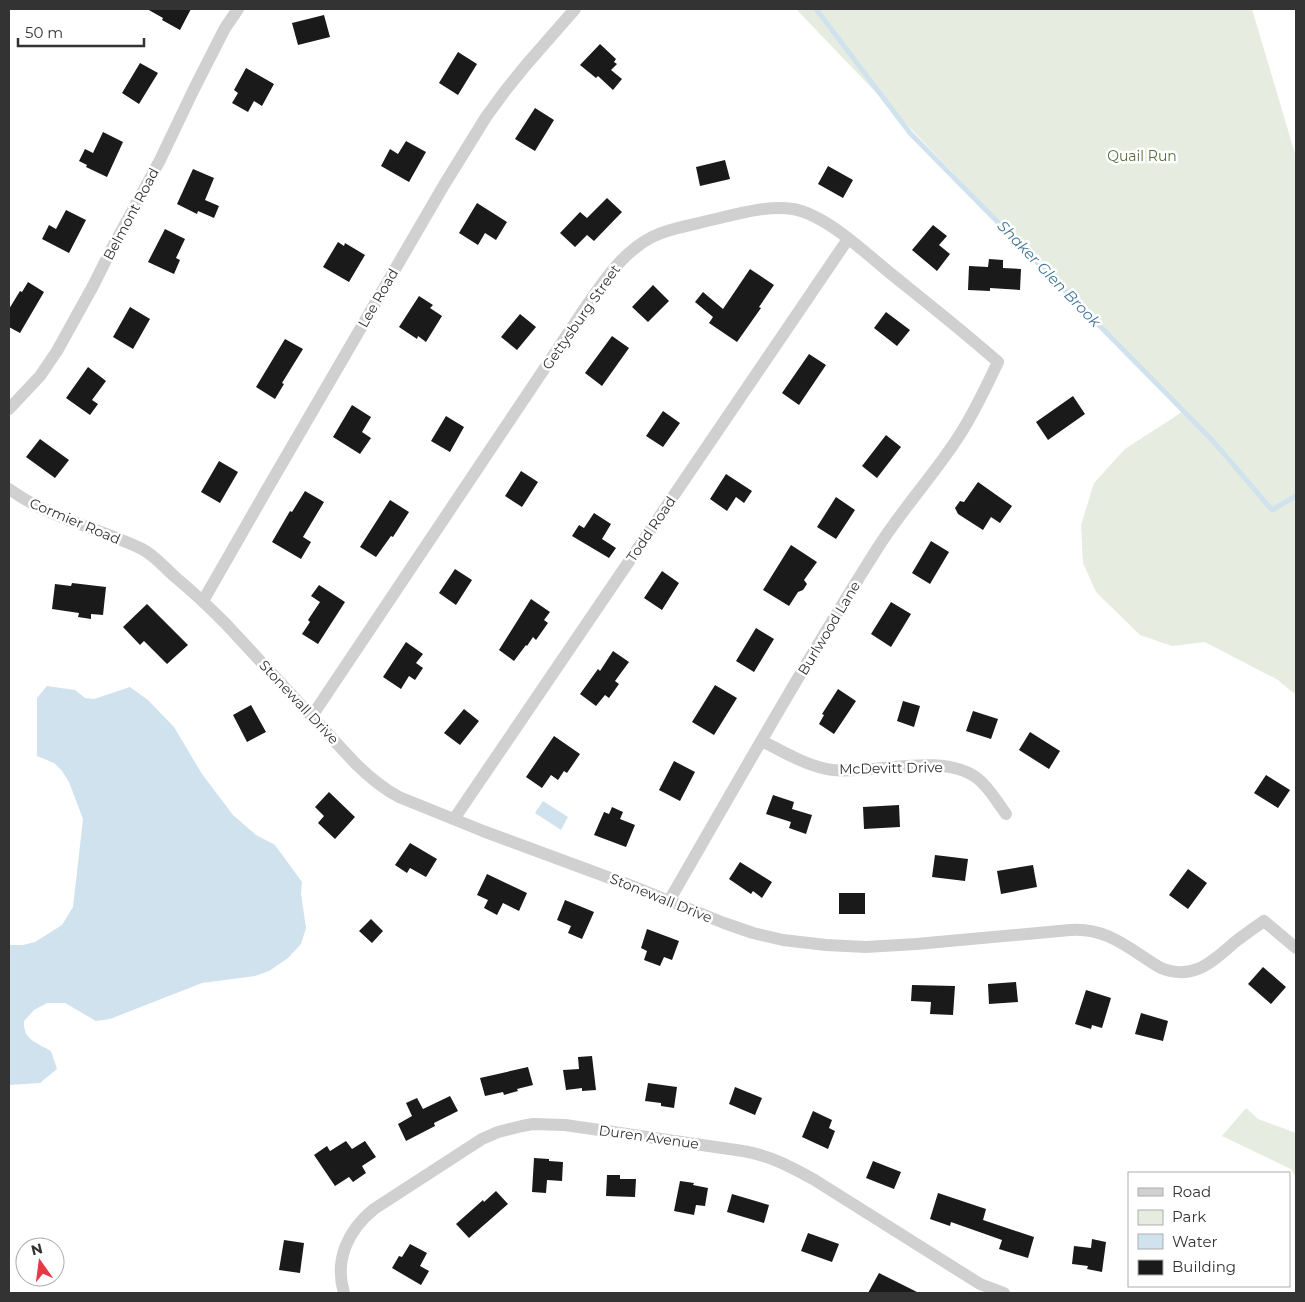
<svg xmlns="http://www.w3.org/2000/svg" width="1305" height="1302" font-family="Montserrat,sans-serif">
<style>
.green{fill:#e6ecdf}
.water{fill:#cfe2ee}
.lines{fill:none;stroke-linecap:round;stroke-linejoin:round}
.stream{stroke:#cfe2ee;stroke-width:5}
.building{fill:#1a1a1a}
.street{stroke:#d0d0d0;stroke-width:12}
.labels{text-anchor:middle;stroke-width:5;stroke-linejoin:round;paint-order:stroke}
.park-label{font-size:14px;fill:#56703f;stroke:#fff}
.street-label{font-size:14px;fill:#333;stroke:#fff}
.water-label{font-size:15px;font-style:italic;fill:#3f7597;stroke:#fff}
</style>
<rect width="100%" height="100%" fill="#fff"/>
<path class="green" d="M796 9H1252L1296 157V694L1291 691 1278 680 1205 642 1172 646 1140 635 1096 592 1083 563 1081 525 1094 483 1125 449 1182 412Z
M1246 1108 1258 1119 1296 1133V1178L1291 1169 1222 1136Z"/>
<path class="water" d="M47 686 75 690 85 698 94 699 130 687 148 700 174 727 202 774 233 815 256 835 275 845 302 882 301 894 306 928 301 944 288 958 269 971 255 976 202 983 110 1019 96 1021 65 1003H47L34 1010 24 1021C23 1040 36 1042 51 1051L57 1069 40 1083 9 1085V945H23L35 942 62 925 73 907 83 819 69 782 62 771 54 763 37 756V698Z
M543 801 568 817 561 830 535 813Z"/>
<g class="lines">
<path class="stream" d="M816 9 910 133 1213 441 1272 510 1296 496"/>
</g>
<path class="building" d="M147 9H191L180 30 162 20 163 18Z
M324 15 330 37 298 45 292 23Z
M600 44 616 59 614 62 617 64 611 70 622 79 613 90 598 76 596 78 580 65Z
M458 52 477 64 458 95 439 83Z
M140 63 158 73 139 104 122 93Z
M246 68 274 84 262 106 254 101 248 112 232 103 238 93 234 90Z
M535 108 554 120 535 151 515 139Z
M103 132 123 142 107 177 86 167 87 165 79 161 85 149 93 153Z
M406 141 426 152 409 182 381 166 390 149 398 154Z
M725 160 730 179 700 186 696 167Z
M828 166 853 180 843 198 818 184Z
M193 169 214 178 205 200 219 206 214 218 198 211 197 214 177 204Z
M607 198 622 212 594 241 587 235 575 247 560 233 580 212 587 218Z
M477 203 507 222 496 240 485 233 478 245 459 233Z
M66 210 86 220 69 253 42 239 49 225 56 229Z
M933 225 947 236 939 245 950 254 937 271 912 250Z
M165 229 185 239 176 258 180 260 174 274 148 262Z
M338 242 344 246 345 243 365 255 349 282 323 267Z
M989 259 1003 260V268L1021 269 1020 290 990 288V291L968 290 969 266 988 267Z
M750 269 774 285 759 307 761 308 737 342 709 323 713 317 695 302 703 292 723 309Z
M28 282 44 292 20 333 9 327V309L20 291 22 292Z
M653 285 669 301 648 322 632 307Z
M419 296 433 305 430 308 442 316 426 342 418 336 417 339 399 327Z
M130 307 150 319 133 349 113 337Z
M886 312 910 330 897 346 874 328Z
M520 314 536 327 517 350 501 337Z
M612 336 629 348 602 386 585 373Z
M285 339 303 349 282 383 284 384 275 399 256 387Z
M809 354 826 365 799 405 782 393Z
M88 367 106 381 92 400 98 404 90 415 66 398Z
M1073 396 1085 414 1048 440 1036 422Z
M352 405 371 417 362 432 371 438 360 454 333 437Z
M663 411 680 423 663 447 646 436Z
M446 416 464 427 450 452 431 441Z
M886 435 901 447 877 478 862 466Z
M40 439 69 460 55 478 26 457Z
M219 461 238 472 220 503 201 492Z
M521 471 538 482 522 507 505 496Z
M726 474 752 491 744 503 736 497 727 511 710 499Z
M978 482 1012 506 1000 523 991 517 983 530 958 514 955 508 960 501 964 502Z
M305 491 324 502 303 537 311 542 301 559 272 542 290 511 292 512Z
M836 497 855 510 836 539 817 527Z
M390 500 409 512 393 537 391 536 376 557 360 547Z
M594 513 611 524 602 539 616 548 609 558 572 536 579 525 584 528Z
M931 541 949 552 930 584 912 573Z
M791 545 817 562 804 580 807 584 803 590 798 592 789 606 763 590Z
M455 569 472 580 456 605 439 593Z
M662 571 679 583 662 610 644 598Z
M72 583 106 587 103 615 91 614V619L78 617 79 613 52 609 55 584 71 586Z
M319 585 345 602 318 644 302 634 310 622 308 620 320 602 311 596Z
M531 599 550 612 544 620 548 623 536 640 533 637 527 646 526 645 514 661 499 650Z
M891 602 911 614 891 647 871 634Z
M147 604 188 645 167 664 144 641 140 645 123 627Z
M756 628 774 639 754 672 736 661Z
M406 642 423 654 416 663 423 668 415 680 409 676 401 689 383 677Z
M613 651 629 662 615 681 619 684 609 698 605 695 596 706 580 694 598 669 600 671Z
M715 685 737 698 714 735 692 722Z
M838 689 856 701 834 734 819 724 824 715 822 714Z
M903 701 920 706 914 727 897 721Z
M251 705 266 732 247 742 233 715Z
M464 709 479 721 460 745 444 733Z
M973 711 998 719 991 739 966 731Z
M1030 732 1060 751 1049 769 1019 750Z
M554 736 580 754 567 773 564 771 558 780 551 775 542 788 526 777Z
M674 761 695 772 680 801 659 790Z
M1266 775 1290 790 1278 808 1254 793Z
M329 792 355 817 335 839 318 823 324 816 315 807Z
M773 795 794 802 792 809 812 815 806 834 789 828 791 822 766 814Z
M899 805 900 827 864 829 863 807Z
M612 807 623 812 620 819 635 825 626 847 594 835 604 812 609 814Z
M410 843 437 859 426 877 410 868 407 873 395 865Z
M935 855 968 859 965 881 932 877Z
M740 862 772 882 762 898 753 891 751 894 729 879Z
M1033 865 1037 887 1001 894 997 871Z
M1188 869 1207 883 1188 909 1169 895Z
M487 874 527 893 519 911 503 903 497 915 484 908 488 900 477 895Z
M839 893H865V914H839Z
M565 900 594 912 582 939 568 933 571 926 557 920Z
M371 919 383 931 372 943 359 931Z
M647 929 679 941 672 960 664 957 660 966 644 960 647 951 641 948Z
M1263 967 1286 987 1271 1004 1248 984Z
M1016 982 1018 1002 989 1004 988 984Z
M912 985 955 986 953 1015 930 1014 931 1002 911 1001Z
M1086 990 1111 998 1102 1028 1092 1025 1091 1029 1075 1024Z
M1141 1013 1168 1021 1163 1041 1135 1034Z
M592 1056 596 1090 582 1091V1088L566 1090 563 1070 579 1069 578 1057Z
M528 1067 533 1085 517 1089 518 1091 504 1095 503 1092 485 1096 480 1078Z
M648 1083 677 1087 674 1108 661 1106V1103L645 1101Z
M735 1087 762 1098 755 1115 729 1104Z
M450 1096 458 1111 434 1123 435 1126 406 1141 398 1124 412 1116 406 1103 417 1098 423 1109Z
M813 1111 832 1120 829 1128 835 1131 828 1149 802 1137Z
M346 1141 352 1149 365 1141 376 1157 362 1166 366 1173 353 1182 349 1177 335 1186 314 1155 327 1146 330 1151Z
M534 1158 549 1159V1161L563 1162 562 1181 547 1180 546 1193 532 1192Z
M873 1161 901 1172 894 1189 866 1178Z
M607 1175H620V1179H636L635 1197 606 1196Z
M680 1181 694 1183 693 1185 708 1188 705 1206 696 1205 694 1215 674 1211Z
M496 1191 508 1204 469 1238 456 1224 483 1200 484 1202Z
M938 1193 986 1209 983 1220 1034 1237 1028 1258 999 1249 1002 1240 951 1222 950 1226 930 1219Z
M732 1194 769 1205 764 1223 727 1212Z
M808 1233 839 1244 832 1262 801 1251Z
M1092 1239 1106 1242 1102 1272 1087 1269 1088 1266 1072 1264 1074 1246 1091 1248Z
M284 1240 304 1243 300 1273 279 1270Z
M410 1244 427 1253 420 1266 429 1271 421 1285 392 1268 399 1256 402 1257Z
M879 1273 919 1293H868Z"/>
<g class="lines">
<path class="street" d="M9 409 40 376 57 351 93 286 111 250 160 160 194 89 225 28 238 9
M9 489C49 518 98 528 142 549 154 555 164 567 174 576 192 591 209 607 225 623L355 763C369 777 382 788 399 797L483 831 637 888 724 923 753 933 783 940 826 945 866 947 916 944 1070 930C1108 927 1130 950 1161 968 1193 981 1212 962 1235 942 1244 935 1254 928 1264 921L1296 948
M203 601 266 491 444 185 486 117 505 91 526 65 575 9
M312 716 587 305C605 279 623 252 652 237 669 228 689 226 707 221 734 215 764 205 793 209 826 215 863 251 890 273 926 302 963 331 998 362 986 387 974 413 959 436 934 475 902 509 877 549 804 664 737 783 669 901
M762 741C784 752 808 767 833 770 874 774 942 752 977 778 989 787 997 802 1006 814
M454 819 848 239
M344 1293C334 1260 348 1230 374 1209L482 1139 498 1132 522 1126 533 1124 565 1125 743 1151C769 1155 791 1167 813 1179L980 1284 1004 1293"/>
</g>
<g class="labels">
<g class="park-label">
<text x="1142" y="161">Quail Run</text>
</g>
<g class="street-label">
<text transform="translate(131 214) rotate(-62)" y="5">Belmont Road</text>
<text transform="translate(378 298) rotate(-60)" y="5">Lee Road</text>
<text transform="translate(581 317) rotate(-55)" y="5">Gettysburg Street</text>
<text transform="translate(75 521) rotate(23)" y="5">Cormier Road</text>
<text transform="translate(651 529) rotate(-56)" y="5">Todd Road</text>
<text transform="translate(829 628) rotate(-59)" y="5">Burlwood Lane</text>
<text transform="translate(299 702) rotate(47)" y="5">Stonewall Drive</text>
<text transform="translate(891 768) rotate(-1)" y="5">McDevitt Drive</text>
<text transform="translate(661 898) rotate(22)" y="5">Stonewall Drive</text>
<text transform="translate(649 1137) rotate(8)" y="5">Duren Avenue</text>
</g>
<g class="water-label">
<text transform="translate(1049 274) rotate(46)" y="5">Shaker Glen Brook</text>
</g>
</g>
<rect width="1305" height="1302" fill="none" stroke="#333333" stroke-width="20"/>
<rect x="1128" y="1172" width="162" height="115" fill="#ffffff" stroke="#adadad"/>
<rect x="1138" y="1188" width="25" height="8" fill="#d0d0d0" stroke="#adadad"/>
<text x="1172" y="1197" font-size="15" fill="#333333">Road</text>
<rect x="1138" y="1210" width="25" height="15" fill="#e6ecdf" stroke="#adadad"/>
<text x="1172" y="1222" font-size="15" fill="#333333">Park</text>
<rect x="1138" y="1234" width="25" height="15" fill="#cfe2ee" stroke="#adadad"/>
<text x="1172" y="1247" font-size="15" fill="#333333">Water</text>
<rect x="1138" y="1260" width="25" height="15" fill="#1a1a1a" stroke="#adadad"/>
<text x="1172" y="1272" font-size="15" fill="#333333">Building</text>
<g transform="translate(40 1262) rotate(346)"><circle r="24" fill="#ffffff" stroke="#adadad"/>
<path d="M0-4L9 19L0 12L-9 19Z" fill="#e63946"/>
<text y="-8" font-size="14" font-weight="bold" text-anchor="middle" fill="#333333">N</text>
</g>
<path d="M18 38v8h126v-8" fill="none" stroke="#333333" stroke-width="2.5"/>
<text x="25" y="38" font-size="15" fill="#333333" stroke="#ffffff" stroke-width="4" paint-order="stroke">50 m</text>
</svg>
